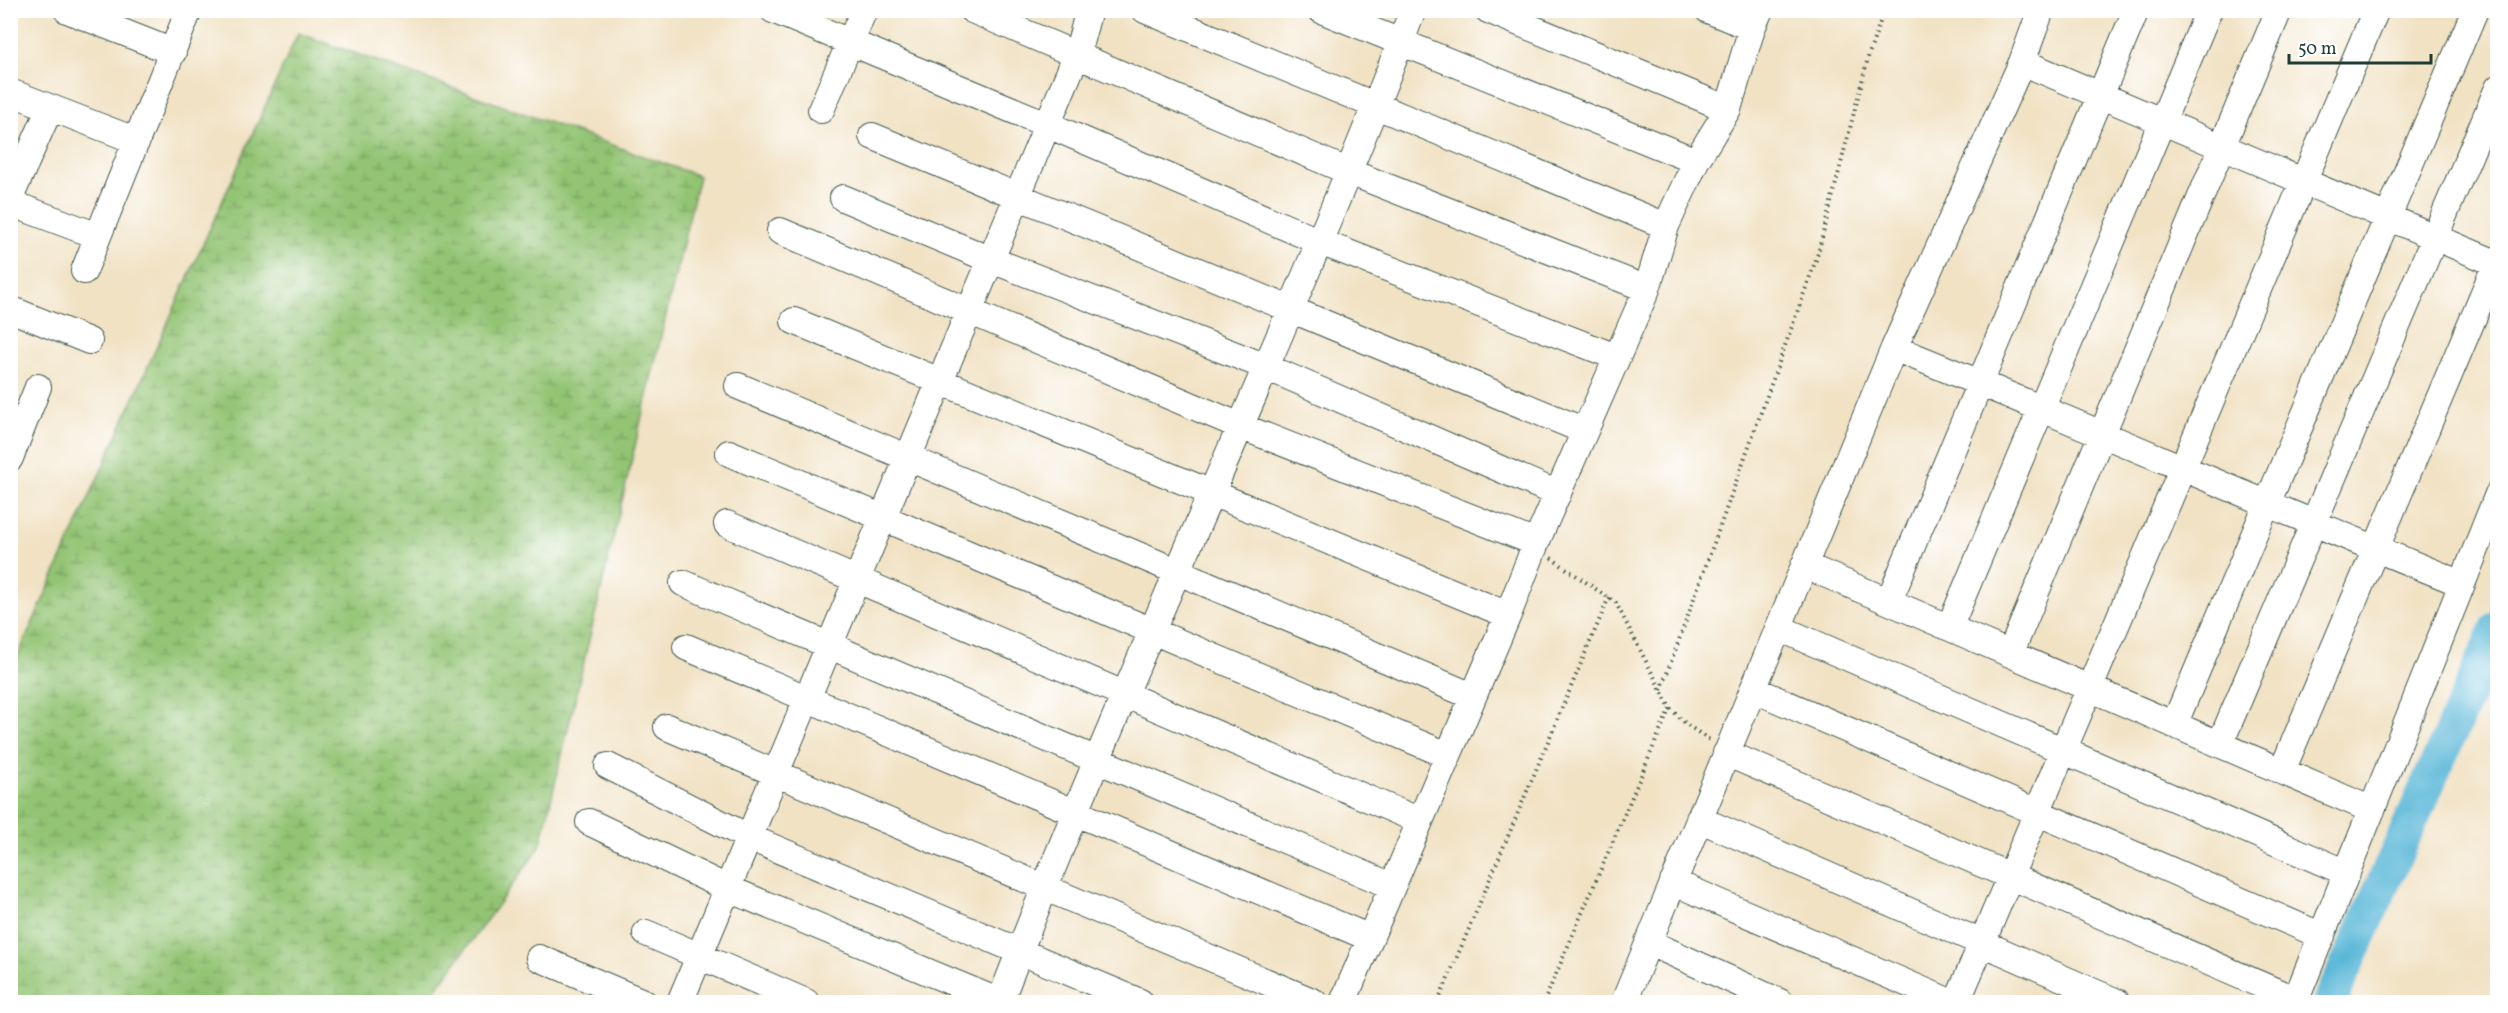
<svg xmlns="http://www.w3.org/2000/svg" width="2508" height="1013" font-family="Vollkorn,serif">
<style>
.wetland{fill:url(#wetland-marsh);stroke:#598054;stroke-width:1.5}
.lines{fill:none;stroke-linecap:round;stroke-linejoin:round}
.river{stroke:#5ab7d8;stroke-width:34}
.minor-casing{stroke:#3e564a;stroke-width:28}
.path{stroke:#3e564a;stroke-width:4;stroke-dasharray:1.5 4.5;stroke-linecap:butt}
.minor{stroke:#fff;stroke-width:26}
</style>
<defs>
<pattern id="wetland-marsh" width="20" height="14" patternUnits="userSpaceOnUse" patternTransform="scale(1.5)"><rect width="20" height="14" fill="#93c473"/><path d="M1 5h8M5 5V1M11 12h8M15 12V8" fill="none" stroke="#77a05f"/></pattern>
</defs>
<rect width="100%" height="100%" fill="#fff"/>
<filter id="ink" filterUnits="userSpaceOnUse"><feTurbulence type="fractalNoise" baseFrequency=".0167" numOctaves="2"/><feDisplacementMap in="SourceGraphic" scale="12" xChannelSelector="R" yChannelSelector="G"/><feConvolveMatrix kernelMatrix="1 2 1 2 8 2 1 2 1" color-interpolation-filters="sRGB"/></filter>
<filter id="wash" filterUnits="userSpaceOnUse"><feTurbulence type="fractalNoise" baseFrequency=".008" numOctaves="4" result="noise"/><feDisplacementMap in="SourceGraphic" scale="24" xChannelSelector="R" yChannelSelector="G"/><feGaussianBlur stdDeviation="1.35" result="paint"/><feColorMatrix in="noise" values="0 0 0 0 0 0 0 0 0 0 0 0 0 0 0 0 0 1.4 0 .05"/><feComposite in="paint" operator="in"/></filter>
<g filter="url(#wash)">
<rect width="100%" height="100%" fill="#f1e2c4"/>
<path class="wetland" d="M298 33 699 176 540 847 427 1002H11V671Z"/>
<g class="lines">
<path class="river" d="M2330 1002 2498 627"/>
</g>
</g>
<g filter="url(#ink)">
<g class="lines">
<defs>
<path id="minor" d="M67 10 173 52
M773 10 1046 124 1320 242 1616 357
M972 10 1347 171 1647 289
M1145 10 1666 226
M1321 10 1696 161
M1488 10 1728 109
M1708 10 1752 28
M2022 62 2498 264
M10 92 137 141
M821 110 864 10
M872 136 1585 431
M10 198 50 108
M843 198 989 259 1264 366 1558 494
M10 203 98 236
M780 231 1240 426 1536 543
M84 271 189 10
M10 309 89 341
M794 321 1508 615
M1894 348C2083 424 2270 507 2460 583
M738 386 1472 696
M729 453 1447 755
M10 458 38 387
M727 524 1420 821
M1804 565 2372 810
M683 583 1392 886
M1889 601 2136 10
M1950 626 2209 10
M1779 628 2347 873
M686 647 1370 938
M2011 652 2279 10
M1753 689 2322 936
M2174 725 2475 10
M667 727 1314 1002
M2220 744 2498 88
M1726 753 2296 1000
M608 766 748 837 1140 1002
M2282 771 2498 259
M1699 819 2117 1002
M589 822 729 889 1000 1002
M1673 882 1950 1002
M646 933 806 1002
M1648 942 1780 1002
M539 958 643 1002
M680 1002 1077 54 1089 10
M1000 1002C1127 668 1284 345 1413 10
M1343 1002 1508 615 1536 543 1647 289 1666 226 1696 161 1728 109 1752 28 1760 10
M1624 1002 1894 348 2022 62 2041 10
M1957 1002 2376 10
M2295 1002 2498 494"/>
</defs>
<use href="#minor" class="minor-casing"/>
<path class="path" d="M1551 558 1616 603 1670 708 1686 724 1711 741
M1661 690 1817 257 1869 54 1884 10
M1438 1002 1609 597
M1544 1002 1670 708"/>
<use href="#minor" class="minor"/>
</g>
</g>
<rect width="2508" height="1013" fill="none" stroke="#fff" stroke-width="36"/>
<path d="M2289 54v9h142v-9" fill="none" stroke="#1f3d34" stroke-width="3"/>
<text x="2298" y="54" font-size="18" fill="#1f3d34" stroke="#ffffff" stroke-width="4.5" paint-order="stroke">50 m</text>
</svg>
